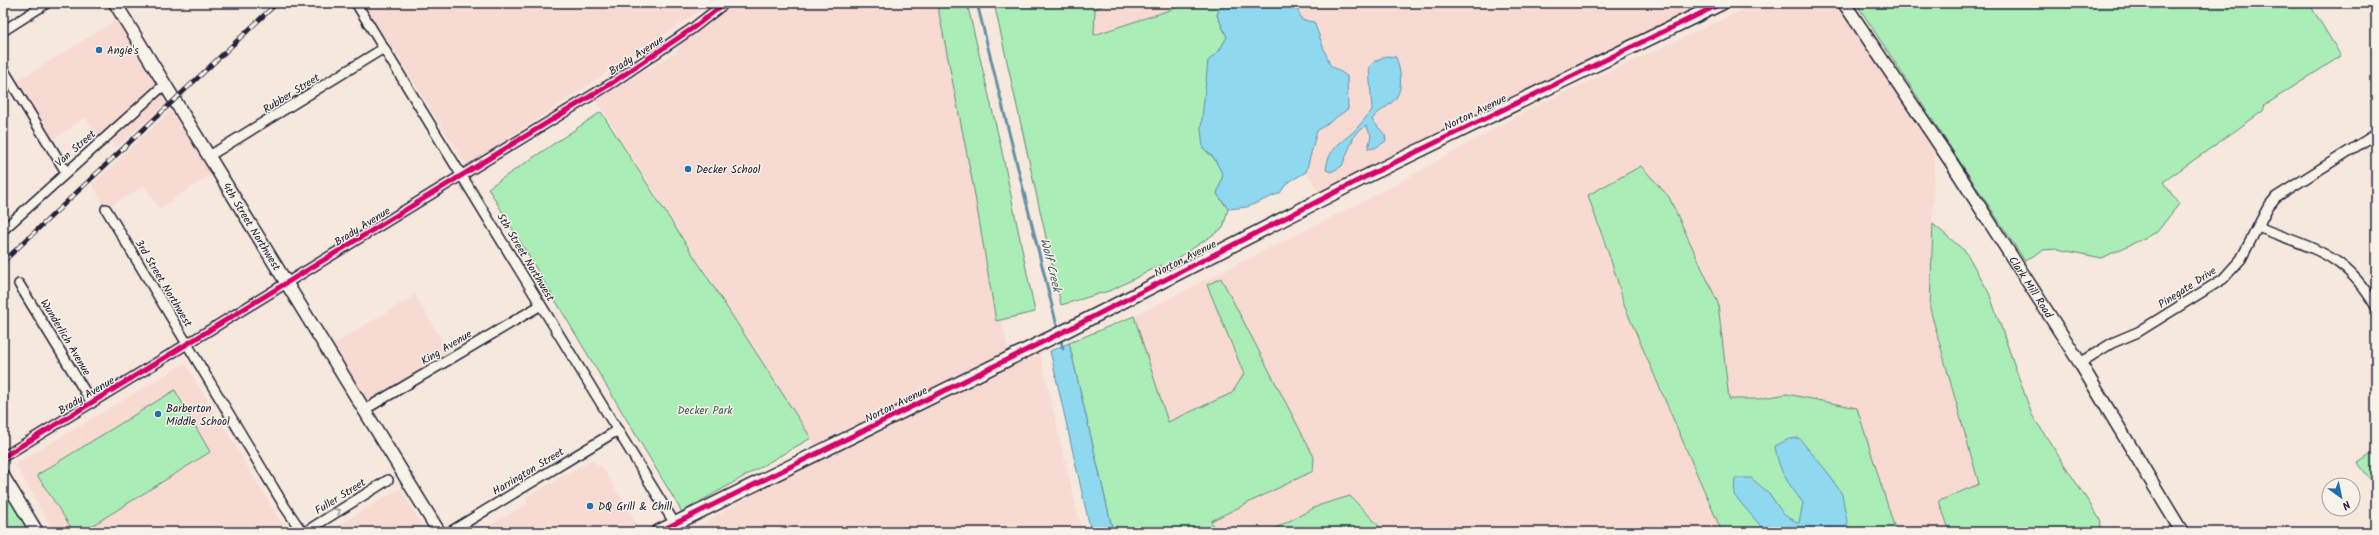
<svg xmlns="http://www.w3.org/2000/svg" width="2379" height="535" font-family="Kalam,sans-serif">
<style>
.built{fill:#f7dbd2}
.green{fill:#abedb7;stroke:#668879}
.water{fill:#8fd9f0;stroke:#6390a8}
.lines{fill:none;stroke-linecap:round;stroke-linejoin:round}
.stream{stroke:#6390a8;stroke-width:3}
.minor-casing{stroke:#22223b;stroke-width:12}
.tertiary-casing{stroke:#22223b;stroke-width:15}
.secondary-casing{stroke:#22223b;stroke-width:16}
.minor{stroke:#f7f3e8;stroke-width:9}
.tertiary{stroke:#f7f3e8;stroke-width:12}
.secondary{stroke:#f7f3e8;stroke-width:13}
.rail-casing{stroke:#22223b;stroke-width:4.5}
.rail{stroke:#f7f3e8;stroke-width:3;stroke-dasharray:9;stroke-linecap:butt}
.cycleway-casing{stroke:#f7f3e8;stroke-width:8}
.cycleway{stroke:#d6006c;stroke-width:5}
.oneway{stroke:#97959a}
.poi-dot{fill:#1f6fb2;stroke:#f7f3e8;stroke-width:1.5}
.labels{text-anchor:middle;stroke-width:3;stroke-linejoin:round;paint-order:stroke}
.poi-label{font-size:11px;fill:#22223b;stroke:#f7f3e8;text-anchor:start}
.street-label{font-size:11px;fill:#22223b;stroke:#f7f3e8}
.park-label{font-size:11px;fill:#44555a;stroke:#f7f3e8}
.water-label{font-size:12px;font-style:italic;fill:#435971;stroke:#f7f3e8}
</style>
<rect width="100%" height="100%" fill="#f7e8de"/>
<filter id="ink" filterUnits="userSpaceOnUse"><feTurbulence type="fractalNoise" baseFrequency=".025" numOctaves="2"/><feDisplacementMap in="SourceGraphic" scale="8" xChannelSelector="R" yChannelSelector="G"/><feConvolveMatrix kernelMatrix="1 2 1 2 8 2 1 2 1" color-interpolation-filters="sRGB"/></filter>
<g filter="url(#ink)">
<path class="built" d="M363 3H712L467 166Z
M725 3H937L1009 354 815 445 596 100 678 51 674 42Z
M1107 3H1191L1094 35 1095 8Z
M1287 3H1705L1321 195 1306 172 1317 131 1348 109 1314 22 1302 20 1296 6Z
M1757 3H1838L1935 149 1930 309 1979 484 1939 501 1950 532H1896L1857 408 1787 394 1758 399H1729L1718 303 1641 167 1588 195 1607 252 1616 271 1624 305 1722 532H1200L1134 316 1389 188 1529 109Z
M123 16 173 98 117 147 107 136 101 141 85 118 48 143 12 84Z
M177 104 218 170 159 209 144 186 106 209 92 184Z
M415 295 452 357 364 410 327 348Z
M1038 345 1082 532H688L862 432Z
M185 363 287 532H54L15 464Z
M591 460 603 468 641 530 637 532H482L486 527 527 504 526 497Z
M400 488 426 532H326Z"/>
<path class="green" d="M937 3H967L1001 147 1035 312 996 321 974 190Z
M994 3H1107L1095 9 1094 35 1191 3H1222L1217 15 1227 37 1219 52 1208 61 1203 148 1214 158 1223 175 1217 194 1228 209 1223 228 1162 269 1161 265 1112 290 1061 305Z
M1856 3H2309L2341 56 2265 105 2263 111 2163 182 2179 204 2157 232 2102 258 2057 249 2043 250 2025 261Z
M601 112 811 438 682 512 488 188Z
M1641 166 1669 197 1718 303 1729 399H1758L1787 394 1857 408 1896 532H1722L1624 305C1615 267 1600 232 1588 195Z
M1933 224 1966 252 1989 293 2032 415 2101 521 2100 532H1950L1939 501 1979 484 1930 309Z
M1221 278 1314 457 1313 471 1211 521 1215 532H1113L1069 343 1134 316 1168 422 1232 393 1244 374 1207 285Z
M175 390 210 452 82 532H74L37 475Z
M2376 451V487L2358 463Z
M3 485 32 532H3Z
M1350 496 1385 532H1268L1320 505Z"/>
<path class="water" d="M1222 3H1287L1296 6 1302 20 1314 22 1330 65 1347 76 1348 109 1317 131 1306 172 1287 183 1280 193 1247 207 1229 209 1217 194 1223 175 1214 158 1203 148 1201 128 1208 61 1219 51 1227 37 1217 15Z
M1386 56 1396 57C1401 72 1405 93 1390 104 1383 110 1377 112 1372 120L1385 135 1386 141 1375 148 1368 149 1371 135 1366 126 1355 134 1342 166 1331 172 1326 170C1328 151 1337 145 1351 134 1359 127 1365 118 1372 110L1369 67 1375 61Z
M1069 343 1113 532H1091L1050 351Z
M1799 438 1825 469 1842 494 1849 532H1766L1734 495 1735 478H1751L1769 493 1784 515 1799 523 1803 503C1789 484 1778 471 1775 446L1789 439Z"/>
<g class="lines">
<path class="stream" d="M977 3 1058 330
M1060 337 1063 349"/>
<defs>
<path id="minor" d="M356 3 675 524
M3 31 47 3
M3 69 66 172
M209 156 384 48
M106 209 285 507 302 532
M2258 227C2313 249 2345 253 2376 307
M3 230 165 84
M19 284 92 403
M2080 363 2112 343 2138 332 2223 279 2241 259 2268 207 2276 197 2376 134
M364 410 541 305
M3 457 612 83 693 28 725 3
M305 532 388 480
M450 532 618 430"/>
<g id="tertiary">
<path id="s1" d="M115 3 439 532"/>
<path id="s2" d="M1844 3 1951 162 2080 363 2182 532"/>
<path d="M3 476 37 532"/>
</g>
<path id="secondary" d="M658 532 1069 329 1365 177 1722 3"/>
</defs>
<use href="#minor" class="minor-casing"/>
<use href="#tertiary" class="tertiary-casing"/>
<use href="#secondary" class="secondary-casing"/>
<use href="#minor" class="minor"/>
<use href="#tertiary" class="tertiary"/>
<use href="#secondary" class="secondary"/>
<defs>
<path id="rail" d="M3 262 277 3"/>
</defs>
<use href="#rail" class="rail-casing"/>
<use href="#rail" class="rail"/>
<defs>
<path id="cycleway" d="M3 457 612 83 693 28 725 3
M658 532 1069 329 1365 177 1722 3"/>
</defs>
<use href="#cycleway" class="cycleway-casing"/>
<use href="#cycleway" class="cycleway"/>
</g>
<defs><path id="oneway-chevron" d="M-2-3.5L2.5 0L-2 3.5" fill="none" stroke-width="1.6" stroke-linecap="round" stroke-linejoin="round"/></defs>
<use class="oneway" href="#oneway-chevron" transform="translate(338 511) rotate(-32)"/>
</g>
<g class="poi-dot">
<circle cx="99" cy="50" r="4"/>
<circle cx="688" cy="169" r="4"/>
<circle cx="158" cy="414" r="4"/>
<circle cx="590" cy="506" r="4"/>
</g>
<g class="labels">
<g class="poi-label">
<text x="107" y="54">Angie's</text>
<text x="696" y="173">Decker School</text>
<text x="166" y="412">Barberton<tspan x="166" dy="13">Middle School</tspan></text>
<text x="598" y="510">DQ Grill &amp; Chill</text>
</g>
<g class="street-label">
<text transform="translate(636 55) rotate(-33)" y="4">Brady Avenue</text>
<text transform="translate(291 93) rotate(-32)" y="4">Rubber Street</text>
<text transform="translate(1475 112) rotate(-26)" y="4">Norton Avenue</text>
<text transform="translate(75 148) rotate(-41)" y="4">Van Street</text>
<text dy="4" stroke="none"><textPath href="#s1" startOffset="262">4th Street Northwest</textPath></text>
<text transform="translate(362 226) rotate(-32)" y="4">Brady Avenue</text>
<text transform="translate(526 257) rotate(59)" y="4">5th Street Northwest</text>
<text transform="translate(1185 258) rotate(-27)" y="4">Norton Avenue</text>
<text transform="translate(164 283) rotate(59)" y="4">3rd Street Northwest</text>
<text dy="4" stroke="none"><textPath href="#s2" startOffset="340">Clark Mill Road</textPath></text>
<text transform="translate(2187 287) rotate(-33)" y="4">Pinegate Drive</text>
<text transform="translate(66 337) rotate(59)" y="4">Wunderlich Avenue</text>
<text transform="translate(446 347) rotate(-31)" y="4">King Avenue</text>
<text transform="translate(86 395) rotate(-31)" y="4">Brady Avenue</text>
<text transform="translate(896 404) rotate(-26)" y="4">Norton Avenue</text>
<text transform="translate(528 471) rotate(-31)" y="4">Harrington Street</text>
<text transform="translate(340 496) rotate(-32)" y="4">Fuller Street</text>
</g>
<g class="park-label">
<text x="705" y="414">Decker Park</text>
</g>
<g class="water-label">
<text transform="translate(1051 265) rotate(76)" y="4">Wolf Creek</text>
</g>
</g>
<rect width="2379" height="535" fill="none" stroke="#f7f3e8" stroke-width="16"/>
<rect x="8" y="8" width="2363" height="519" fill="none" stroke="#22223b" stroke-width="1.5" filter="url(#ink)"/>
<g transform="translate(2341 497) rotate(147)"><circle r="19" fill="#f7f3e8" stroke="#a29fa3"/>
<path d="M0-3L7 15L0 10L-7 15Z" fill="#1f6fb2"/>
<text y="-6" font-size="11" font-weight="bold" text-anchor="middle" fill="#22223b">N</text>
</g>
</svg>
